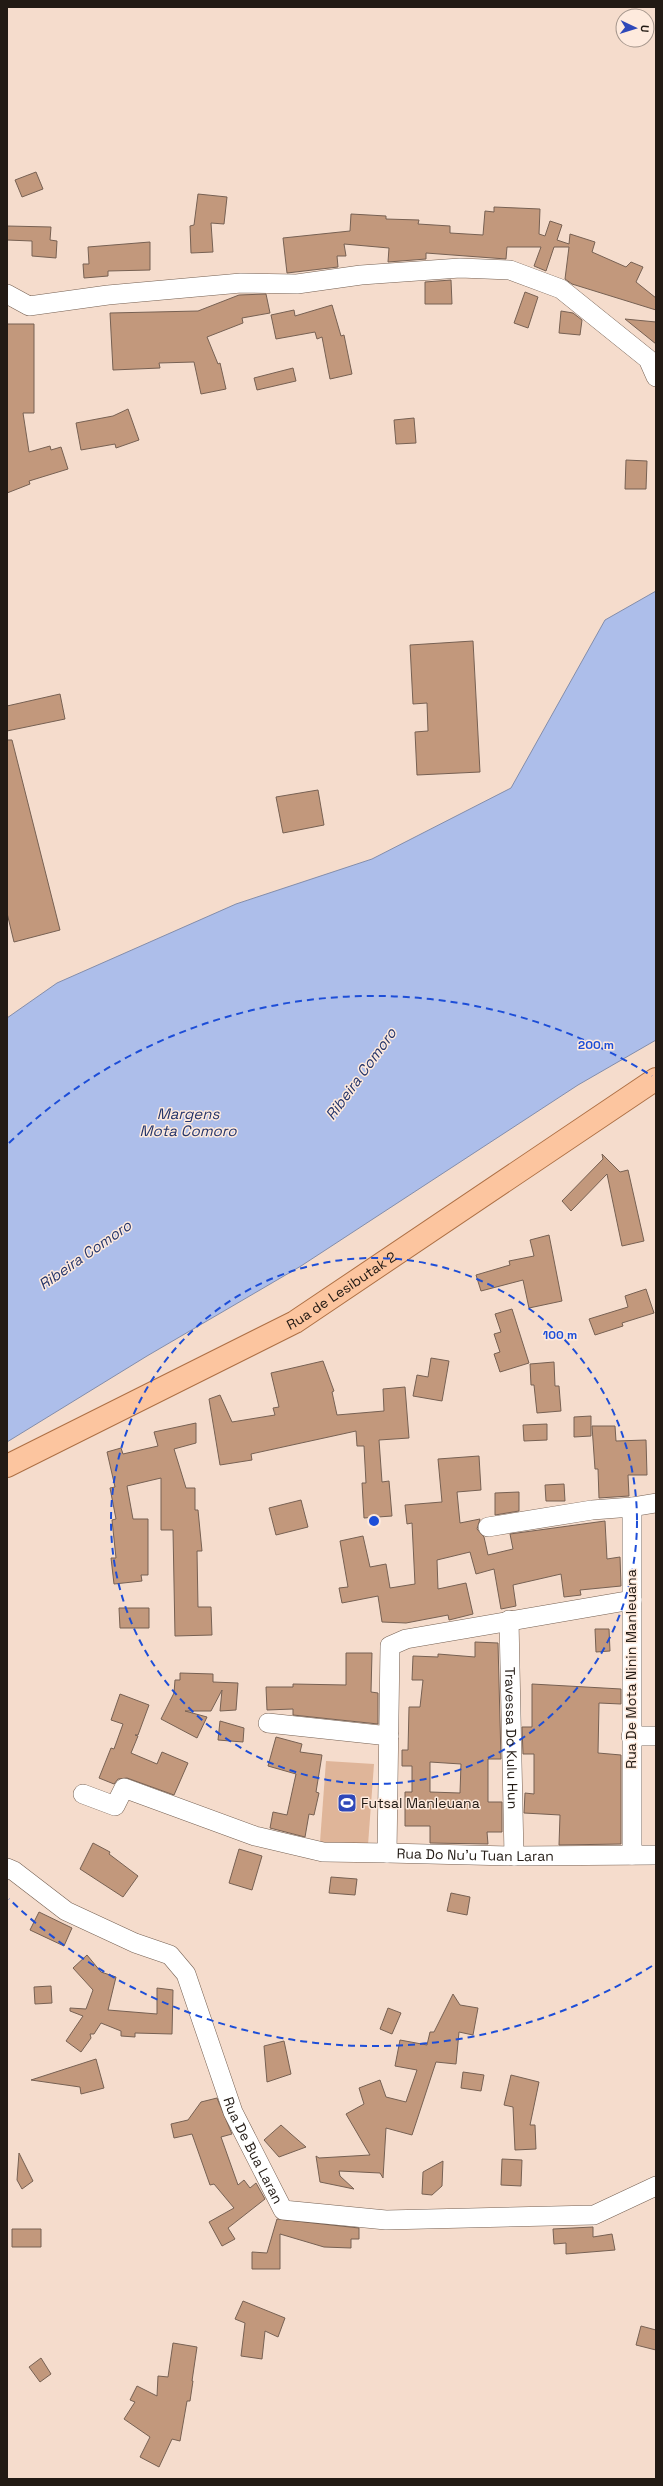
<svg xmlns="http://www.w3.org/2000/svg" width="663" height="2486" font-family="'Space Grotesk',sans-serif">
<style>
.green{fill:#dfb599}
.water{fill:#adbeea;stroke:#838daa}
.building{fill:#c2987c;stroke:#776153;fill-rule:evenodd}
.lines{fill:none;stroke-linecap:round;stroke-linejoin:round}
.minor-casing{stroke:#756052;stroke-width:20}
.major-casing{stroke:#ae7045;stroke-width:24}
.minor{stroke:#fff;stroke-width:19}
.major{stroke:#fcc59f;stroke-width:22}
.ring{fill:none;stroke:#1d4ed8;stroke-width:2;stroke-dasharray:7 5}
.labels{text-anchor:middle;stroke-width:3;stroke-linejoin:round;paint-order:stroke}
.street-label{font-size:14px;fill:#221a14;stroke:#feeadd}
.poi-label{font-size:14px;fill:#221a14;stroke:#feeadd;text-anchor:start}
.water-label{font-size:15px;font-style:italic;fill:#25356a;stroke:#feeadd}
.centre{fill:#1d4ed8;stroke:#feeadd;stroke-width:2}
.ring-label{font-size:12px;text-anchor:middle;font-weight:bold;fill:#1d4ed8;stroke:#feeadd;stroke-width:3;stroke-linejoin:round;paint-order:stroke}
</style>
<rect width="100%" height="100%" fill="#f5dccc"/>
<path class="green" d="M326 1761 374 1764 368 1845 320 1842Z"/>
<path class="water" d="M656 591V1040L578 1085 301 1266 147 1356 7 1442V1018L57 983 236 904 372 859 511 788 605 620Z"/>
<path class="building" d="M36 172 43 189 22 197 15 180Z
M198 194 227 197 224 224 211 223 213 252 191 253 190 226 194 225Z
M494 207 540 209 539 234 545 236 550 221 562 225 557 240 569 244 570 234 595 242 592 252 626 267 631 262 643 267 636 282 656 298V310L572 284 565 279 569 247H554L546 271 534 266 541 247H507L506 259 426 253V259L388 262 389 248 344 244 346 256H337L338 267 287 273 283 238 350 231 351 214 386 216V219L419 220 418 224 450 226V233L483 235 485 211 494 212Z
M7 226 51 227 50 240 57 241 56 258 32 256V241L7 240Z
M150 242V270L108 271V276L84 278 83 264H89L88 247Z
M451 280 452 304H425V282Z
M525 292 538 297 528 328 514 323Z
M266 294 270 313 242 318 243 323 207 337 218 364 220 363 226 389 201 394 194 362 159 363 160 368 113 370 110 313 198 311 239 295Z
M332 305 341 336 344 335 352 374 330 379 322 337 317 339 315 332 276 339 271 315 294 310 295 316Z
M561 311 573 313 582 320 580 335 559 333Z
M625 319 656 322V344Z
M7 324H34V413H23L29 452 50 446 51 450 61 447 68 469 29 481 30 484 7 493Z
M293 368 296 381 257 390 254 378Z
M128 409 139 440 116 448 115 444 81 450 76 423 113 416Z
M414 418 416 443 396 444 394 420Z
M626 460 647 461 646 489H625Z
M473 641 480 772 417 775 415 732 428 731 427 703 413 704 410 645Z
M60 694 65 719 7 731V706Z
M7 740H12L60 930 14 942 7 913Z
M318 790 324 825 283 833 276 797Z
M602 1154 620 1172 628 1170 644 1241 622 1246 607 1174 571 1211 562 1201 603 1159Z
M549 1235 562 1301 529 1308 523 1280 481 1291 476 1275 510 1265 509 1261 534 1256 530 1240Z
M646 1289 654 1313 622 1323 623 1326 595 1335 589 1319 628 1307 625 1296Z
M512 1309 529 1363 500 1372 494 1354 500 1352 494 1334 501 1332 495 1314Z
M431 1358 449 1361 442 1401 413 1396 417 1375 428 1377Z
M323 1361 334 1391 332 1392 337 1415 384 1411 383 1389 405 1387 409 1438 379 1440 382 1482 389 1481 392 1516 364 1518 362 1483H366L364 1446H357L356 1431 251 1454 252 1460 220 1465 209 1399 220 1395 232 1422 275 1415 273 1408 279 1407 271 1373Z
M554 1362 555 1386H559L561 1411 537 1413 534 1385H531L530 1364Z
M591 1416V1436L574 1437V1417Z
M196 1423V1443L174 1449 186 1488H195V1510H198L202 1551H197L198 1607H211L212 1635 175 1636 173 1530H161V1478L127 1486 133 1519H148V1575H141L142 1581 114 1584 111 1558H116L112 1520 116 1519 110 1488 115 1487 107 1452 121 1448 123 1454 158 1446 154 1432Z
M547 1424V1440L524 1441 523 1425Z
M592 1426H615L616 1441 646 1440 647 1475H628L629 1496 599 1498 598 1469H595Z
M479 1456 481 1490 457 1492 460 1523 480 1519 477 1529 484 1537 488 1555 513 1549 510 1534 605 1521 607 1559 620 1557 621 1586 580 1590 581 1595 564 1597 561 1574 513 1585 516 1606 501 1609 494 1569 476 1574 470 1552 437 1560 438 1589 466 1583 473 1614 449 1620 448 1615 406 1623 382 1622 378 1596 342 1603 339 1588 348 1587 340 1541 363 1536 370 1567 386 1564 390 1588 415 1584 412 1523 407 1524 405 1505 442 1502 438 1459Z
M564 1484 565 1501H546L545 1485Z
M519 1492V1511L495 1515V1493Z
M301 1500 308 1527 276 1535 269 1508Z
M119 1608H149V1628H120Z
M595 1629H609L610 1651 596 1652Z
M475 1642 498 1643 501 1759H488V1802H502V1832H487L488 1844 430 1843V1826H405V1792H412V1766H402V1750H408L409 1707H420L423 1680H412L413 1656 438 1657V1654L475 1657ZM430 1762 461 1764 460 1793 430 1792Z
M346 1653H372L371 1692 378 1693V1724L293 1715V1709L267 1710 266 1687H293V1684L346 1685Z
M180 1673 213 1674V1682L238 1683 236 1710 220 1711 222 1690 211 1711H185L207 1717 197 1738 161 1719 174 1693 175 1680H180Z
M532 1684 621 1689V1704L599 1703 598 1753 621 1755V1844L559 1845 560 1815 524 1813 525 1793 534 1794V1754H523L522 1727H532Z
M120 1694 149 1705 138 1735H135L138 1736 131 1753 157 1764 162 1752 188 1763 174 1795 127 1778 118 1779 114 1784 99 1778 111 1748 114 1749 123 1724 111 1720Z
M220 1721 244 1728 243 1742 218 1740Z
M276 1737 302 1744 300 1752 322 1755 316 1792 319 1793 314 1815 309 1814 305 1837 270 1828 273 1812 287 1815 296 1774 268 1766Z
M93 1843 110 1852 109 1854 138 1876 123 1897 80 1869Z
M239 1849 262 1856 252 1890 229 1883Z
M331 1877 357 1879 355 1895 329 1893Z
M451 1893 470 1897 467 1915 447 1911Z
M39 1912 72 1928 64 1946 30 1930Z
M87 1955 101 1972 116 1977 108 2010 157 2014V1988L173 1990 172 2034 135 2033V2037L121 2036V2031L101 2023 94 2034H90L91 2038 81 2052 66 2041 83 2016 70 2011V2008L86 2009 93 1990 73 1968Z
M51 1986 52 2003 35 2004 34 1987Z
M453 1994 460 2005 478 2008 473 2035 459 2032 456 2064 436 2062 412 2135 386 2128 383 2178 380 2173 339 2171 340 2176 354 2189 320 2182 316 2156 319 2158 370 2155 346 2114 364 2104 359 2088 380 2080 386 2097 406 2102 417 2070 395 2066 400 2040 427 2045 430 2032H434Z
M388 2008 401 2013 392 2034 380 2029Z
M284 2041 291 2074 267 2082 264 2046Z
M96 2059 104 2088 81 2094 80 2087 31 2080Z
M463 2072 484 2075 481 2091 461 2088Z
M511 2075 539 2082 530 2125H535L536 2149 515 2150 513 2107 504 2105Z
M217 2098 232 2134 221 2137 238 2185 244 2180 250 2188 256 2183 265 2199 228 2228 235 2239 222 2246 209 2222 234 2208 214 2184 210 2185 192 2134 174 2138 171 2124 188 2120 201 2102Z
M281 2125 291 2134 306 2147 279 2157 264 2140Z
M19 2153 33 2181 22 2189 17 2180Z
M502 2159 522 2160 521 2186 501 2185Z
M443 2161 442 2186 432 2195 422 2194 423 2172Z
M277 2219 359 2228V2239H351V2248L324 2247 280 2234V2269H252V2252L267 2253Z
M593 2227V2237L612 2234 615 2250 566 2254V2243L554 2244 553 2229Z
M12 2229H41V2247H12Z
M243 2301 285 2318 278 2337 265 2331 262 2359 241 2356 245 2323 235 2319Z
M641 2326 656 2330V2350L636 2345Z
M173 2343 197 2347 192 2381H193L190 2401H187L180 2441 172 2439 159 2467 140 2457 150 2437 124 2419 135 2402 130 2400 137 2386 157 2396 158 2376 168 2377Z
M41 2358 51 2374 40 2382 29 2367Z"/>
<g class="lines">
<defs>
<g id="minor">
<path d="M7 294 29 306 108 295 241 283 297 284 361 275 460 268 510 270 561 289 648 359 656 377"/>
<path d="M488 1527 592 1510 632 1507"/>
<path id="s1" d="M632 1600 406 1639 390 1646 387 1853 514 1856 656 1855"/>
<path id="s2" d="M509 1620 514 1856"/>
<path d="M268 1723 389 1736"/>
<path d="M631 1736H656"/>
<path d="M83 1794 115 1806 124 1788 255 1836 323 1852 387 1853"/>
<path d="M632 1855V1507L656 1503"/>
<path id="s3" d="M7 1868 14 1871 66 1911 135 1943 170 1955 186 1974 233 2112 283 2210 386 2220 594 2215 656 2186"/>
</g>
<g id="major">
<path id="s4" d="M7 1466 295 1322 656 1079"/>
</g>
</defs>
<use href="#minor" class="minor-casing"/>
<use href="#major" class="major-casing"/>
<use href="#minor" class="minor"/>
<use href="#major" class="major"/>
</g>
<g class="ring">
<circle cx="374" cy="1521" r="263"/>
<path d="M652 1966A525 525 0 0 1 9 1899M9 1143A525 525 0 0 1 652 1076"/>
</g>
<defs>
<symbol id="stadium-square" viewBox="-11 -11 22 22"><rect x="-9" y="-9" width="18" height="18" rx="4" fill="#2f48b9" stroke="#feeadd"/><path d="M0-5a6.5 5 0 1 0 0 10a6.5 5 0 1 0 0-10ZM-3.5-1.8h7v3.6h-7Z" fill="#fff"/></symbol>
</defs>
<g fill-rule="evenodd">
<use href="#stadium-square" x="336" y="1792" width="22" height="22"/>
</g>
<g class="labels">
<g class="street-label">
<text dy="5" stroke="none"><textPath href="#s4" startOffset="378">Rua de Lesibutak 2</textPath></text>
<text transform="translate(631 1669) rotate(-90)" y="5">Rua De Mota Ninin Manleuana</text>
<text dy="5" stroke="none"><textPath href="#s2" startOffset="118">Travessa Do Kulu Hun</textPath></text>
<text dy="5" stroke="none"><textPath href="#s1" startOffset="542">Rua Do Nu’u Tuan Laran</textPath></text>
<text dy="5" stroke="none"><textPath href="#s3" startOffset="400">Rua De Bua Laran</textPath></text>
</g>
<g class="poi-label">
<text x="361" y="1808">Futsal Manleuana</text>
</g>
<g class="water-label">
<text transform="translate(361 1074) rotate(-54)" y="5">Ribeira Comoro</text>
<text x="188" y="1119">Margens<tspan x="188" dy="17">Mota Comoro</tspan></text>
<text transform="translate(85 1255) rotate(-35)" y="5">Ribeira Comoro</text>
</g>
</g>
<circle cx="374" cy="1521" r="6" class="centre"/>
<g class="ring-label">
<text x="596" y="1049">200 m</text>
<text x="560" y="1339">100 m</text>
</g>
<rect width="663" height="2486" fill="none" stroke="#221a14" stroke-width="16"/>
<g transform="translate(635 28) rotate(94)"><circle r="19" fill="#feeadd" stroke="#a6978d"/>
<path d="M0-3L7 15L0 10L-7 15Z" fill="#2f48b9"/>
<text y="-6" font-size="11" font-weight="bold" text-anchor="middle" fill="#221a14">U</text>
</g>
</svg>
